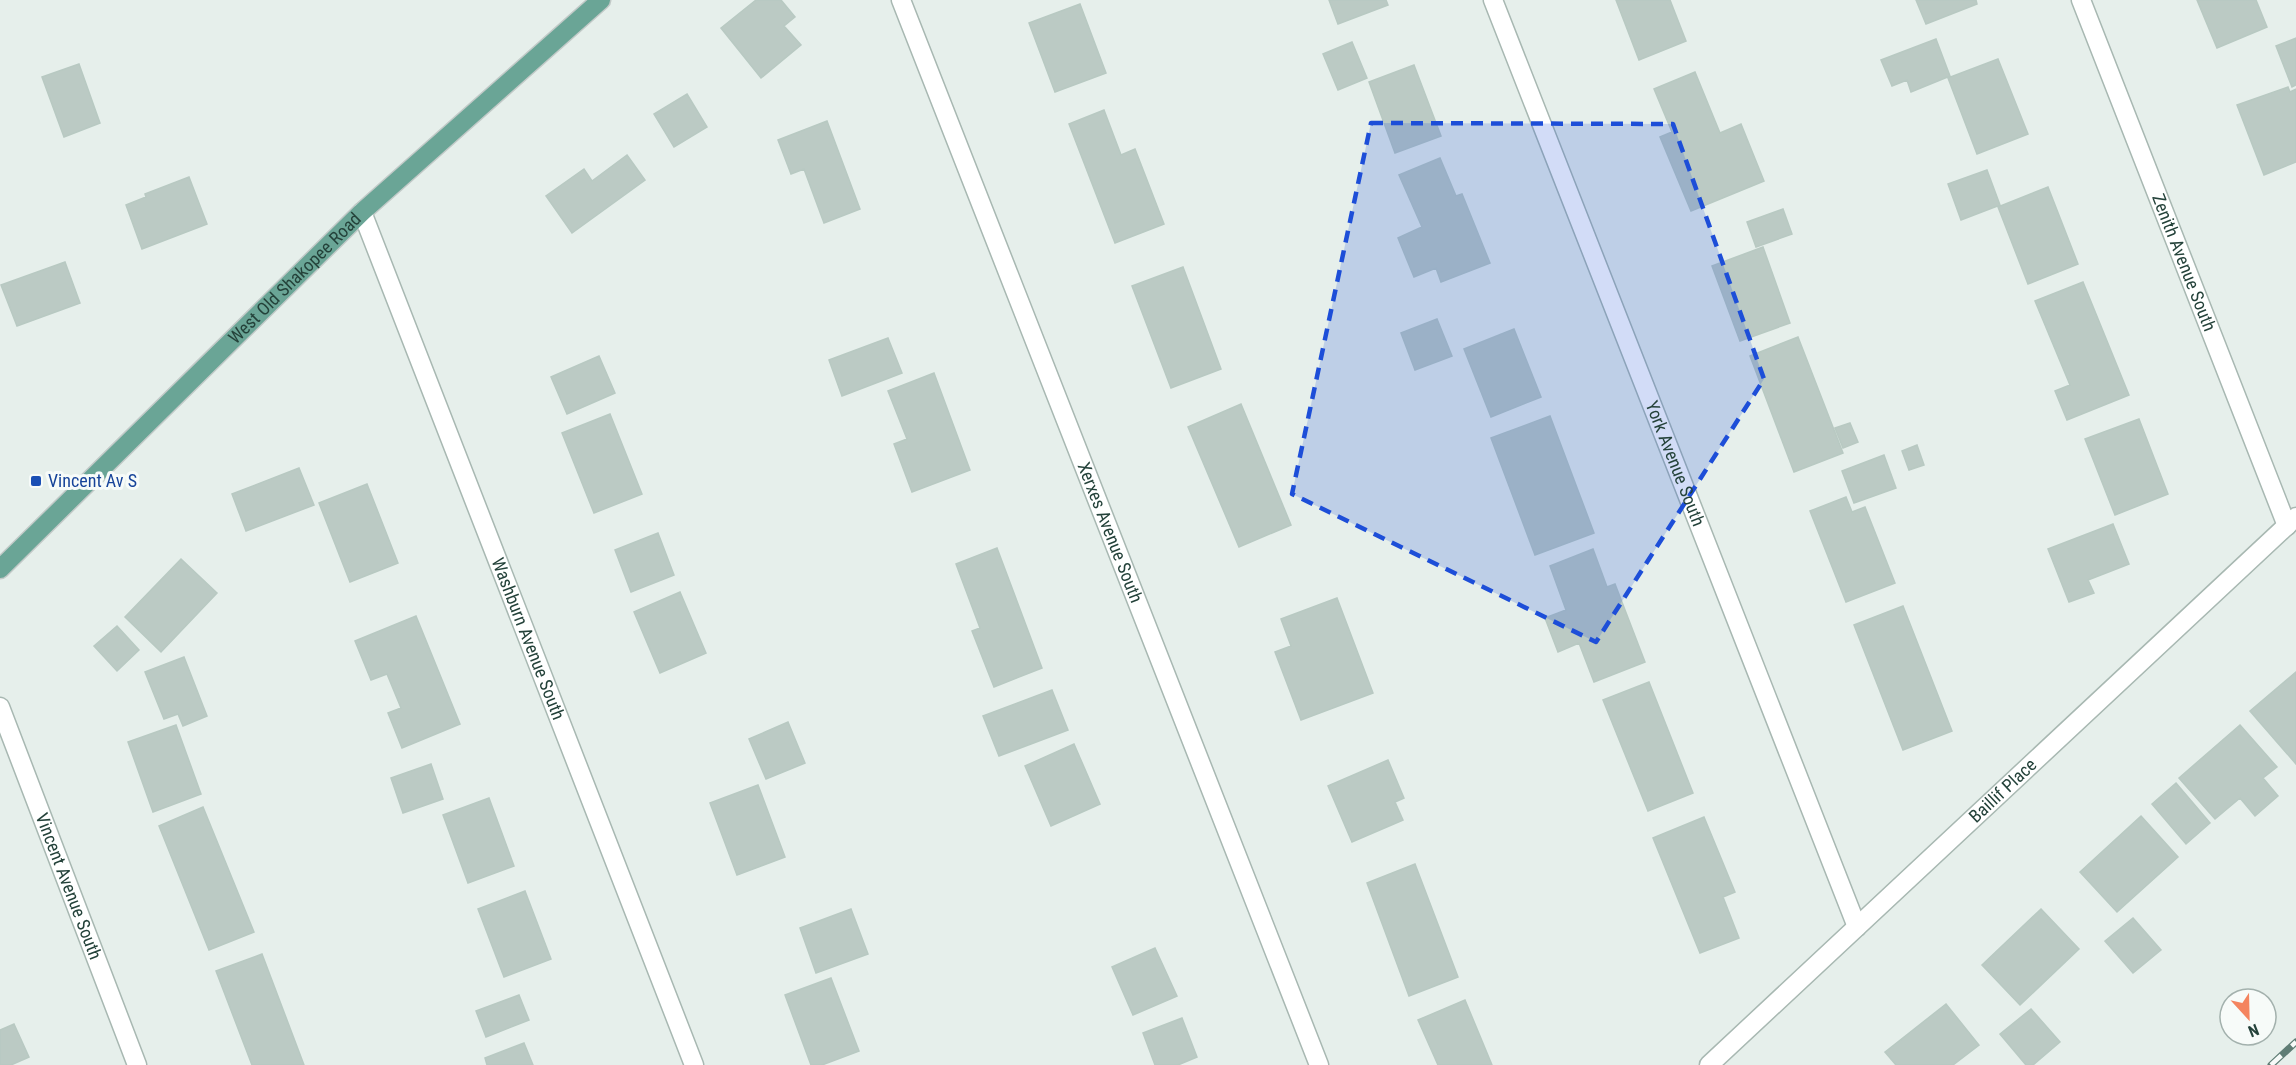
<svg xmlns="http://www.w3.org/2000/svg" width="2296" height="1065" font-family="'Roboto Condensed',sans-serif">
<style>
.building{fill:#bbcac4;stroke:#b8c9c2;stroke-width:1.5}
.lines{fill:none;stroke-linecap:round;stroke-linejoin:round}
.minor-casing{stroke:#a8b8b2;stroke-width:21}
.major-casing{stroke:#c2cac8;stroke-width:21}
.minor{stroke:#fff;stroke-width:18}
.major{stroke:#6aa596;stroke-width:18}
.rail-casing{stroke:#5f7d75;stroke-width:7}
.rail{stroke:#f7fbf9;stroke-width:4.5;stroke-dasharray:14;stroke-linecap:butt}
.marked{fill:#1d4ed8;fill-opacity:0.2;stroke:#1d4ed8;stroke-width:4.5;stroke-dasharray:12 8;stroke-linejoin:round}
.transit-dot{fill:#1a4fb4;stroke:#f7fbf9;stroke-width:2}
.labels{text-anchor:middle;stroke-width:6;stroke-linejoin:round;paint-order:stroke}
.street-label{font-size:18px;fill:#24423a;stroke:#f7fbf9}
.transit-label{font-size:18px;fill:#164399;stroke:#f7fbf9;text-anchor:start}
</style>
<rect width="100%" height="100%" fill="#e6efeb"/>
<path class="building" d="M756 0H781L795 17 784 26 801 45 761 78 721 28Z
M1329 0H1386L1388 5 1338 24Z
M1616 0H1670L1686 41 1639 60Z
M1916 0H1976L1977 4 1926 24Z
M2197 0H2256L2267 27 2217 48Z
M1080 4 1106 73 1055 92 1029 23Z
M2296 38V85L2292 87 2276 46Z
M1936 39 1950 76 1911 92 1907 80 1892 86 1881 60Z
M1352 42 1367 78 1338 90 1323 54Z
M1998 59 2028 134 1977 154 1948 78Z
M79 64 100 123 64 137 42 77Z
M1414 65 1441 136 1395 153 1369 82Z
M1695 72 1720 133 1741 124 1764 181 1691 211 1660 137 1672 132 1654 89Z
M2288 87 2290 92 2296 89V162L2264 175 2237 105Z
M687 94 707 127 674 147 654 114Z
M1104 110 1121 155 1135 149 1164 224 1115 243 1069 124Z
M827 121 860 209 824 223 804 169 791 174 778 140Z
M627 155 645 180 572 233 546 196 584 169 592 181Z
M1440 158 1456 196 1462 194 1490 263 1441 282 1436 268 1414 277 1398 238 1422 227 1399 175Z
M1987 170 2000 205 1961 220 1948 184Z
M189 177 207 224 142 249 126 205 146 197 145 194Z
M2048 187 2078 264 2028 284 1998 207Z
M1783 209 1792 234 1756 247 1747 222Z
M1763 247 1790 323 1740 341 1712 266Z
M65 262 80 303 17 326 1 285Z
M1183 267 1221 369 1171 388 1132 286Z
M2083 282 2129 395 2067 420 2055 391 2070 385 2035 301Z
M1437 319 1452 356 1415 370 1401 333Z
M1514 329 1541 397 1491 417 1464 349Z
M1798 337 1843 453 1794 472 1750 356Z
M888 338 902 373 842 396 829 360Z
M599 356 615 393 567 414 551 377Z
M934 373 970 470 912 492 894 444 907 439 888 391Z
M1241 404 1291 525 1239 547 1188 427Z
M610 414 642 494 594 513 562 433Z
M1550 416 1594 533 1535 555 1491 438Z
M2139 419 2168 494 2115 515 2085 439Z
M1850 423 1858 442 1843 448 1835 428Z
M1917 445 1924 465 1909 470 1902 451Z
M1884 455 1896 488 1854 503 1842 471Z
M299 468 314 505 246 531 232 494Z
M367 484 398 563 350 582 319 503Z
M1846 497 1852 512 1865 507 1895 583 1846 602 1810 511Z
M2113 524 2129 564 2088 580 2094 593 2069 602 2048 549Z
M658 533 674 575 631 592 615 550Z
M997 548 1042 668 994 687 972 631 980 628 956 564Z
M1593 549 1607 587 1615 584 1645 662 1594 682 1579 643 1558 652 1545 618 1566 610 1550 566Z
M181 559 217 593 161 652 125 617Z
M680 592 706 653 660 673 634 612Z
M1337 598 1373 693 1301 720 1275 652 1291 646 1281 619Z
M1903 606 1952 731 1903 750 1854 625Z
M416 616 460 724 402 748 388 713 401 708 387 674 371 680 355 641Z
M117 626 139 650 117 671 94 646Z
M184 657 207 716 183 726 178 714 164 719 145 672Z
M2296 672V764L2250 711Z
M1649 682 1693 793 1648 811 1603 700Z
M1052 690 1068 730 999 756 983 716Z
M788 722 805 763 766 779 749 739Z
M176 725 201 794 153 812 128 742Z
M2240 725 2277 767 2263 778 2278 796 2255 816 2240 798 2215 819 2179 778Z
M1074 744 1100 804 1051 826 1025 766Z
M1388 760 1404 798 1395 802 1403 820 1352 842 1328 786Z
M431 764 443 799 403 813 391 778Z
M2176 783 2210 823 2186 844 2152 804Z
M758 785 785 857 737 875 710 803Z
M489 798 514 866 468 883 443 815Z
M203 807 254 932 209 950 159 826Z
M2141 816 2178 857 2117 912 2080 872Z
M1704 817 1735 892 1723 897 1739 938 1700 953 1653 838Z
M1415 864 1458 977 1409 996 1367 883Z
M525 891 551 959 504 977 478 909Z
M851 909 868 954 816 973 800 928Z
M2041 909 2079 949 2020 1005 1982 965Z
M2133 918 2161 950 2133 973 2105 941Z
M1155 948 1177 996 1133 1015 1112 967Z
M262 954 304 1065H252L216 971Z
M831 978 859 1051 822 1065H811L785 995Z
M519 995 529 1020 486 1037 476 1011Z
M1465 1000 1492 1065H1438L1418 1020Z
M1946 1004 1979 1045 1953 1065H1896L1885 1052Z
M2031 1009 2060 1042 2033 1065H2026L2000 1034Z
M1182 1018 1197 1057 1178 1065H1155L1143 1033Z
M14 1024 29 1057 11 1065H0V1030Z
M524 1043 533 1065H487L485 1058Z"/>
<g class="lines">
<defs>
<g id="minor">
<path id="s1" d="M901 0 1319 1065"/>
<path id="s2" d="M1493 0 1857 927"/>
<path id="s3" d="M2081 0 2287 526"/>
<path id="s4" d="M362 212 694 1065"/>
<path id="s5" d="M0 707 137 1065"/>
<path id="s6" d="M1709 1065 2296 517"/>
</g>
<g id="major">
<path id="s7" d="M0 569 362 212 601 0"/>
</g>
</defs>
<use href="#minor" class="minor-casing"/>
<use href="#major" class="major-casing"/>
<use href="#minor" class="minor"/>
<use href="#major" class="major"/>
<defs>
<path id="rail" d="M2271 1065 2296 1042"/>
</defs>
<use href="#rail" class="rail-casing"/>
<use href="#rail" class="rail"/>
</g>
<path class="marked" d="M1371 123 1673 124 1764 379 1596 642 1292 494Z"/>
<rect class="transit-dot" x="30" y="475" width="12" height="12" rx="3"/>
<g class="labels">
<g class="street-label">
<text dy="6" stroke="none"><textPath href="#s3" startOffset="282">Zenith Avenue South</textPath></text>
<text dy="6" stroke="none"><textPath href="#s7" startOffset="414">West Old Shakopee Road</textPath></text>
<text dy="6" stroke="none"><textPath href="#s2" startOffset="498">York Avenue South</textPath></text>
<text dy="6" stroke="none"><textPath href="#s1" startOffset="572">Xerxes Avenue South</textPath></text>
<text dy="6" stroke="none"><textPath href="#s4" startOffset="458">Washburn Avenue South</textPath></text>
<text dy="6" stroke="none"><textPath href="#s6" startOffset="402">Baillif Place</textPath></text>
<text dy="6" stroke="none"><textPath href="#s5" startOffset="192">Vincent Avenue South</textPath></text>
</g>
<g class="transit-label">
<text x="48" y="487">Vincent Av S</text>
</g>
</g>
<g transform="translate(2248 1017) rotate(158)"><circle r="28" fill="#f7fbf9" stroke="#a3b1ad" stroke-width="1.5"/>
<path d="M0-4.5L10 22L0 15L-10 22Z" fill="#f4845f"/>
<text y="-9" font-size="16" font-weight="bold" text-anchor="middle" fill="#24423a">N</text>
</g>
</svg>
